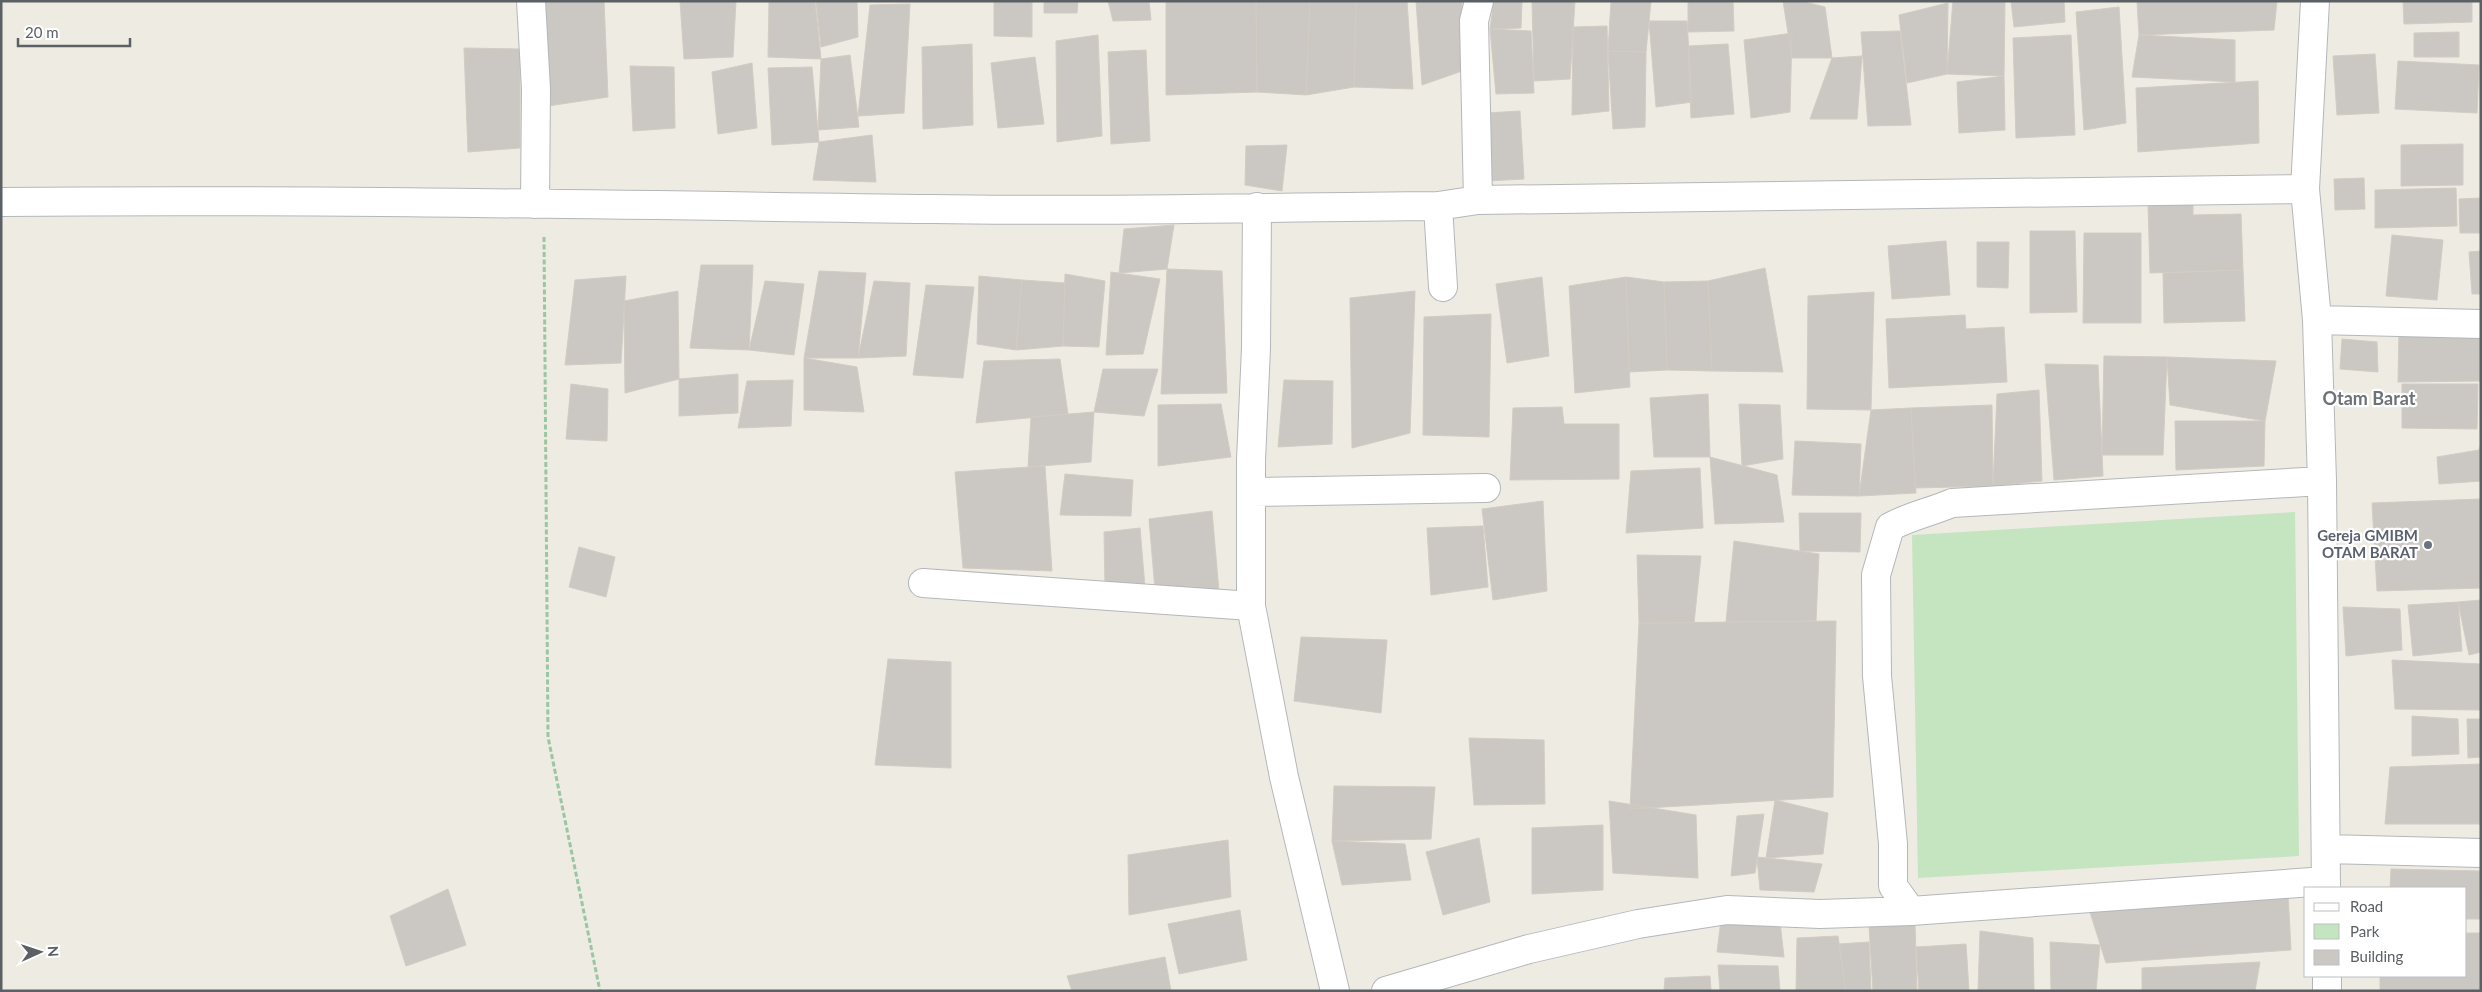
<svg xmlns="http://www.w3.org/2000/svg" width="2482" height="992" font-family="Lato,sans-serif">
<style>
.green{fill:#c4e5c0}
.building{fill:#cbc7c3;stroke:#d2ccc2}
.lines{fill:none;stroke-linecap:round;stroke-linejoin:round}
.minor-casing{stroke:#b4b7ba;stroke-width:30}
.path{stroke:#9ac6a2;stroke-width:3;stroke-dasharray:5 2.5;stroke-linecap:butt}
.minor{stroke:#fff;stroke-width:28}
.worship-dot{fill:#6b7280;stroke:#fff;stroke-width:2}
.labels{text-anchor:middle;stroke-width:4.5;stroke-linejoin:round;paint-order:stroke}
.worship-label{font-size:15px;font-weight:bold;fill:#5b616d;stroke:#fff;text-anchor:end}
.quarter-label{font-size:18px;font-weight:bold;fill:#6c7276;stroke:#fff}
</style>
<rect width="100%" height="100%" fill="#eeebe3"/>
<path class="green" d="M2295 512 2299 856 1918 878 1912 535Z"/>
<path class="building" d="M544 1H604L608 97 548 106Z
M680 1H736L733 57 684 59Z
M769 1H815L821 59 768 57Z
M816 1H857L858 37 821 47Z
M994 1H1032V37L994 36Z
M1044 1H1078L1077 13H1044Z
M1108 1H1149L1151 20 1113 21Z
M1166 1H1256L1257 92 1166 95Z
M1256 1H1310L1306 95 1257 92Z
M1310 1H1356L1354 87 1306 95Z
M1356 1H1407L1413 89 1354 87Z
M1416 1H1462V71L1422 85Z
M1494 1H1522L1521 28 1490 29Z
M1532 1H1575L1570 79 1534 81Z
M1611 1H1651L1646 52 1608 51Z
M1688 1H1733L1734 31 1688 32Z
M1783 1H1801L1825 7 1832 58H1792Z
M1953 1H2005L2004 76 1947 74Z
M2011 1H2064L2065 22 2014 27Z
M2137 1H2277L2274 30 2139 35Z
M2403 1H2472V22L2404 24Z
M1948 3 1947 74 1907 83 1899 15Z
M910 4 904 113 858 116 870 5Z
M2119 7 2126 123 2084 130 2076 12Z
M1649 21H1687L1692 102 1656 107Z
M1607 26 1609 111 1572 115 1573 27Z
M1490 29 1531 31 1534 93 1496 94Z
M1900 31 1911 125 1868 126 1861 32Z
M2459 32V57H2414V33Z
M1792 33 1790 112 1751 118 1744 40Z
M1098 35 1102 136 1057 142 1056 41Z
M2071 35 2075 135 2016 138 2013 38Z
M2139 35 2235 40V82L2132 77Z
M972 44 973 125 923 129 922 47Z
M1728 44 1734 114 1691 118 1688 46Z
M464 48 520 49V148L468 152Z
M1146 50 1150 141 1111 144 1108 52Z
M1608 51 1646 52 1645 127 1613 129Z
M2375 54 2379 113 2337 115 2333 56Z
M850 55 859 127 818 130 821 59Z
M1862 56 1857 119H1810L1832 58Z
M1035 57 1044 124 998 128 991 63Z
M2398 61 2479 65 2477 113 2395 109Z
M752 63 757 128 718 134 712 72Z
M630 66 674 67 675 128 633 131Z
M812 67 819 142 772 145 768 68Z
M2004 76 2005 130 1959 133 1957 82Z
M2258 81 2259 143 2138 152 2136 88Z
M1520 111 1524 179 1487 181V113Z
M872 135 876 182 813 180 819 142Z
M2463 144V185L2401 186V145Z
M1287 145 1282 191 1245 185 1246 146Z
M2364 178 2365 209 2335 210 2334 179Z
M2456 188 2457 226 2375 228V190Z
M2481 198V233H2460L2459 199Z
M2193 204V215L2241 214 2243 270 2150 273 2148 205Z
M1174 225 1167 269 1119 273 1124 229Z
M2030 231H2075L2077 312 2030 313Z
M2084 233H2141V323H2083Z
M2392 235 2443 240 2437 300 2386 296Z
M1946 241 1950 295 1892 299 1888 246Z
M1977 242H2009L2008 288 1977 287Z
M2481 251V294H2472L2469 252Z
M701 265H753L749 350 690 348Z
M1765 268 1783 372 1712 371 1708 281Z
M1167 269 1222 271 1227 393 1161 394Z
M2243 270 2245 321 2164 323 2163 273Z
M819 271 866 273 858 358H804Z
M1111 272 1160 279 1143 354 1106 355Z
M1065 274 1105 281 1099 347 1063 346Z
M626 276 621 363 565 365 575 280Z
M979 276 1022 280 1016 350 977 344Z
M1542 277 1549 356 1507 363 1496 284Z
M1626 277 1630 387 1575 393 1569 286Z
M1626 277 1664 282 1667 370 1629 372Z
M1022 280 1065 283 1063 346 1016 350Z
M765 281 804 284 794 355 749 350Z
M874 281 910 283 906 356 858 358Z
M1708 281 1712 371 1667 370 1664 282Z
M926 285 974 287 963 378 913 375Z
M678 291 679 379 625 393 624 301Z
M1415 291 1410 433 1352 448 1350 298Z
M1874 292 1871 410 1807 409 1808 296Z
M1491 314 1489 437 1423 435 1424 317Z
M1965 315 1966 329 2004 327 2007 382 1889 388 1886 319Z
M2399 328H2480V381L2398 382Z
M2342 339 2377 342 2378 372 2340 369Z
M2104 356 2167 357 2163 455H2102Z
M2167 357 2276 361 2265 421 2170 405Z
M804 358 857 367 864 412 804 410Z
M1060 359 1068 414 976 423 984 361Z
M2045 364 2098 365 2103 476 2054 480Z
M1103 369H1158L1144 416 1094 412Z
M738 374V413L679 416V379Z
M793 380 791 426 738 428 747 381Z
M1284 380 1333 381 1332 444 1278 447Z
M571 384 608 389 607 441 566 439Z
M2402 384H2478L2477 429 2402 428Z
M2039 390 2042 481 1993 486 1997 394Z
M1708 394 1710 457H1654L1650 398Z
M1221 404 1231 457 1158 466V405Z
M1739 404 1780 405 1783 459 1742 466Z
M1992 405 1993 486 1915 488 1911 408Z
M1562 407 1564 424H1619V479L1510 480 1513 408Z
M1911 408 1916 493 1859 496 1871 410Z
M1094 412 1091 462 1028 467 1031 417Z
M2175 421H2265L2264 466 2176 470Z
M1795 441 1861 444 1859 496 1792 495Z
M2481 443V481L2439 484 2437 457 2479 450Z
M1710 457 1777 475 1784 522 1715 524Z
M1045 466 1052 571 963 568 955 472Z
M1700 468 1703 528 1626 533 1631 471Z
M1065 474 1133 480 1131 516 1060 515Z
M2481 499V588L2377 591 2372 503Z
M1543 501 1547 591 1493 600 1482 509Z
M1212 511 1219 592 1155 590 1149 519Z
M1799 513H1861L1860 552 1800 551Z
M1483 526 1488 587 1431 595 1427 528Z
M1140 528 1145 587H1105L1104 532Z
M1734 541 1819 554 1816 621 1726 622Z
M579 547 615 557 606 597 569 587Z
M1637 555 1701 556 1694 623H1639Z
M2481 600V652L2469 655 2458 602Z
M2458 602 2462 651 2413 656 2408 605Z
M2343 607 2400 609 2402 650 2346 656Z
M1836 621 1833 797 1630 809 1639 623Z
M1301 637 1387 640 1381 713 1294 701Z
M888 659 951 662V768L875 765Z
M2392 660 2481 664V710L2395 709Z
M2412 716 2458 719 2459 754 2412 756Z
M2467 719H2481V757L2468 758Z
M1469 738 1544 740 1545 804 1474 805Z
M2481 764 2480 824H2385L2390 767Z
M1334 786 1435 787 1431 839 1332 841Z
M1775 800 1828 813 1823 854 1766 858Z
M1609 801 1696 815 1698 878 1613 873Z
M1764 814 1755 873 1731 876 1737 816Z
M1603 825V890L1532 894V828Z
M1479 838 1490 902 1443 915 1426 852Z
M1228 840 1231 897 1129 915 1128 855Z
M1332 841 1405 844 1411 880 1342 885Z
M1757 857 1822 864 1814 892 1760 890Z
M2391 869 2481 871V919H2466V888H2390Z
M448 889 466 945 406 966 390 916Z
M2288 893 2291 950 2106 963 2089 909Z
M1240 910 1247 960 1179 974 1168 924Z
M1721 920 1780 922 1784 957 1717 952Z
M1915 924 1917 991H1873L1869 926Z
M1980 931 2033 938 2034 991H1978Z
M2466 933H2481V991H2380V976H2466Z
M1838 936 1846 991H1796L1797 938Z
M1869 942 1871 991H1846L1839 944Z
M2050 942 2100 945 2096 991H2051Z
M1966 944 1969 991H1919L1916 947Z
M1165 957 1171 991H1072L1067 976Z
M2260 962 2255 991H2142V968Z
M1718 965 1778 966 1780 991H1720Z
M1710 976 1711 991H1664L1665 978Z"/>
<g class="lines">
<defs>
<path id="minor" d="M531 1 536 89 535 204
M2305 189 2315 1
M1478 200 1474 21 1479 1
M1 202C312 199 622 205 933 209 1101 212 1270 207 1438 206L1478 200 2305 189 2317 320 2322 481 2326 888
M1438 206 1443 287
M1257 207 1256 348 1251 460V606L1284 777 1335 991
M2317 320 2481 324
M1251 492 1486 488
M923 583 1251 606
M2327 849 2481 853
M1911 911 2326 881
M2327 976V991
M1386 991 1529 949 1638 924 1727 910 1820 914 1911 911 1893 886V844L1877 676 1876 575 1890 527C1910 516 1931 512 1952 503L2322 481"/>
</defs>
<use href="#minor" class="minor-casing"/>
<path class="path" d="M544 237 548 737 600 991"/>
<use href="#minor" class="minor"/>
</g>
<circle class="worship-dot" cx="2428" cy="545" r="5"/>
<g class="labels">
<g class="worship-label">
<text x="2418" y="541">Gereja GMIBM<tspan x="2418" dy="17">OTAM BARAT</tspan></text>
</g>
<g class="quarter-label">
<text x="2369" y="405">Otam Barat</text>
</g>
</g>
<rect width="2482" height="992" fill="none" stroke="#5b6064" stroke-width="5"/>
<rect x="2304" y="887" width="162" height="90" fill="#ffffff" stroke="#bdbfc1"/>
<rect x="2314" y="903" width="25" height="8" fill="#ffffff" stroke="#bdbfc1"/>
<text x="2350" y="912" font-size="15" fill="#5b6064">Road</text>
<rect x="2314" y="924" width="25" height="15" fill="#c4e5c0" stroke="#bdbfc1"/>
<text x="2350" y="937" font-size="15" fill="#5b6064">Park</text>
<rect x="2314" y="950" width="25" height="15" fill="#cbc7c3" stroke="#bdbfc1"/>
<text x="2350" y="962" font-size="15" fill="#5b6064">Building</text>
<g transform="translate(40 952) rotate(87)" stroke="#ffffff" stroke-width="4" paint-order="stroke">
<path d="M0-4L9 19L0 12L-9 19Z" fill="#5b6064"/>
<text y="-8" font-size="14" font-weight="bold" text-anchor="middle" fill="#5b6064">N</text>
</g>
<path d="M18 38v8h112v-8" fill="none" stroke="#5b6064" stroke-width="2.5"/>
<text x="25" y="38" font-size="15" fill="#5b6064" stroke="#ffffff" stroke-width="4" paint-order="stroke">20 m</text>
</svg>
